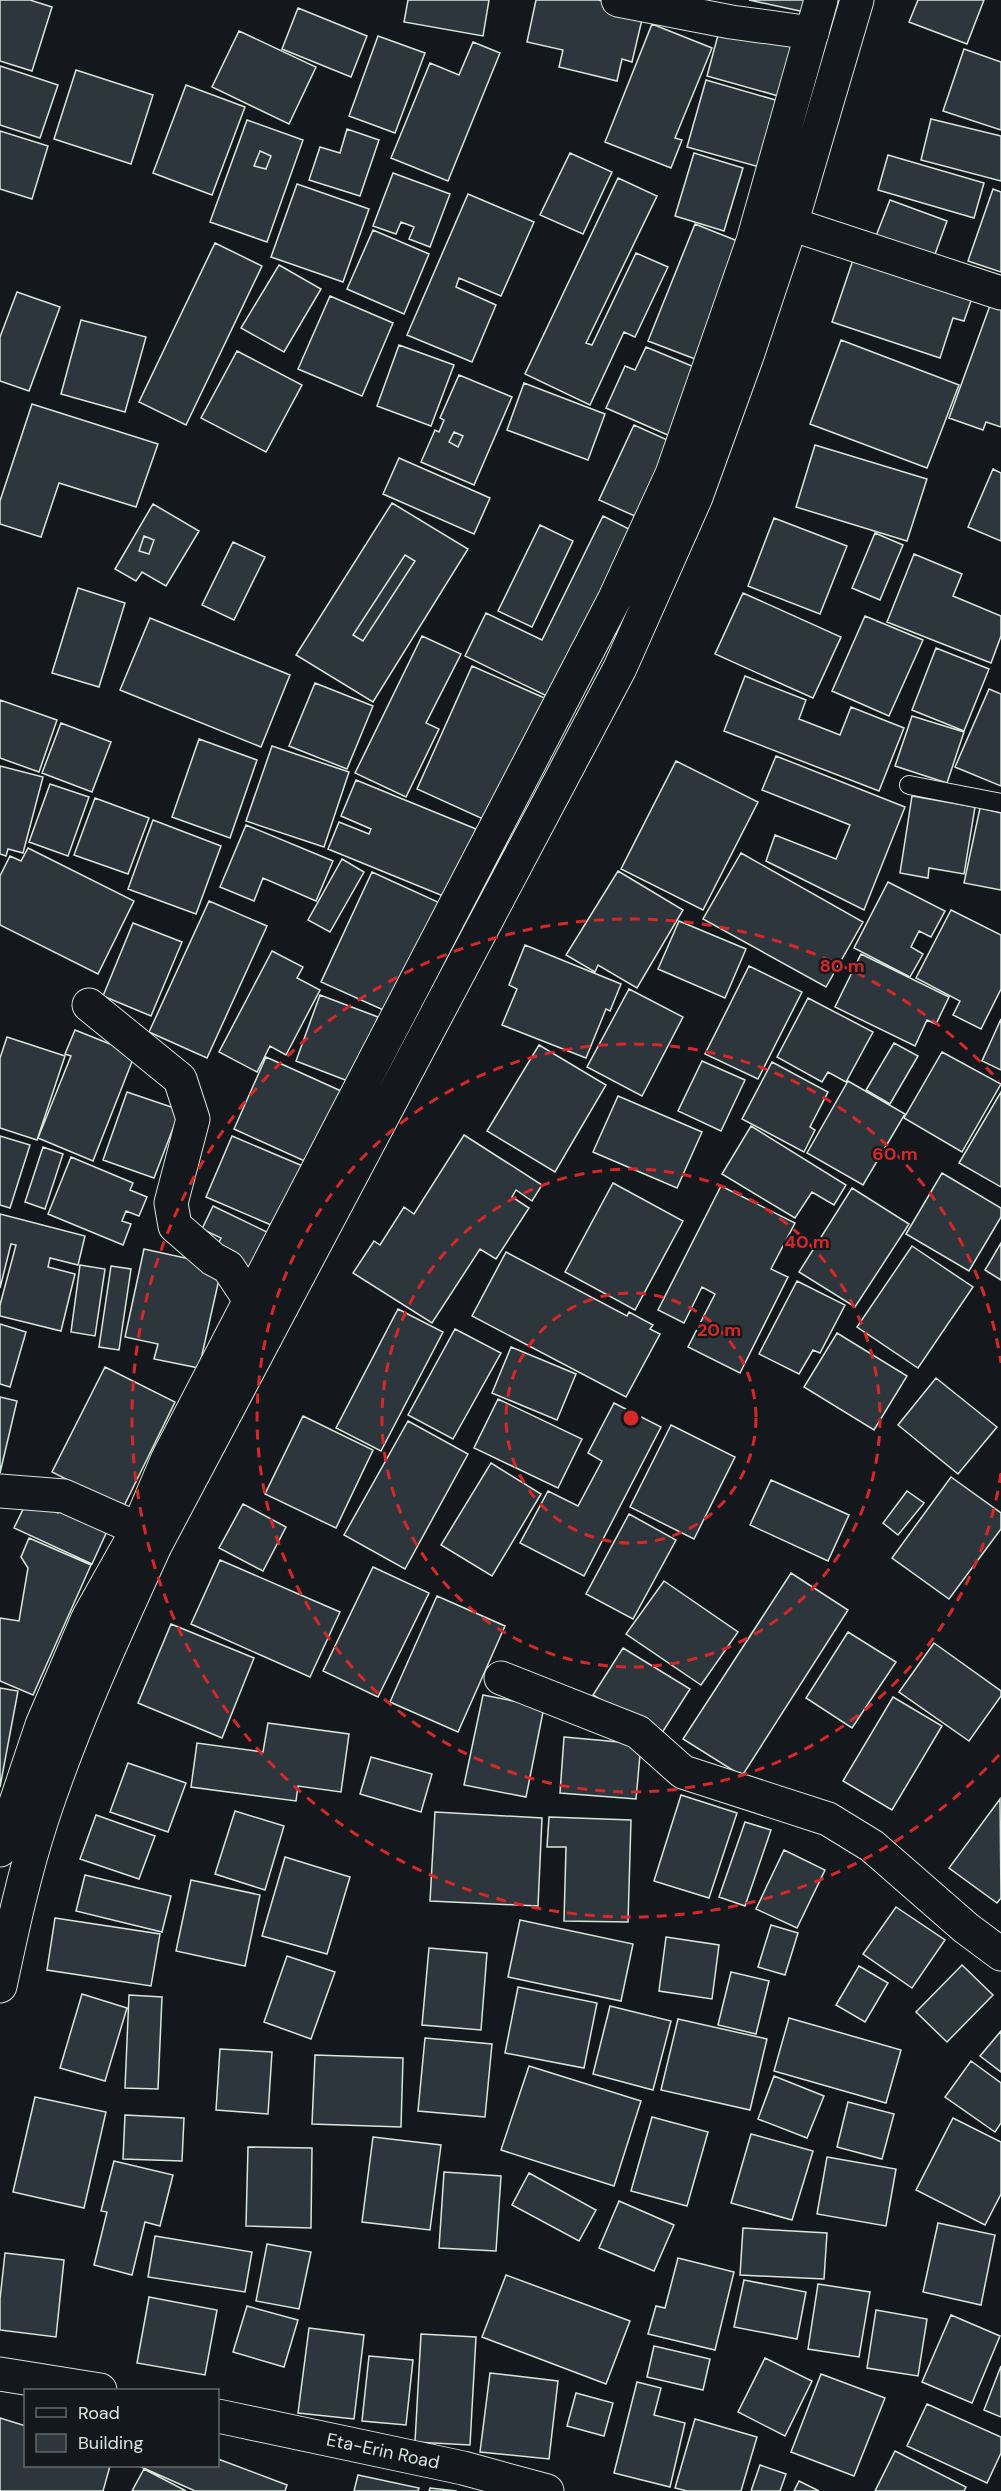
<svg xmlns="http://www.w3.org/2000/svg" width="1001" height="2491" font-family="'DM Sans',sans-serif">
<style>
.building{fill:#2c363c;stroke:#d8e6dc;stroke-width:1.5;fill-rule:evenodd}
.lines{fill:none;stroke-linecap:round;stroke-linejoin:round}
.lane-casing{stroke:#d8e6dc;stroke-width:20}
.street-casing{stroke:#d8e6dc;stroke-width:35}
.primary-casing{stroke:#d8e6dc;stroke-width:35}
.lane{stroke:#14181c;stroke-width:18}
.street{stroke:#14181c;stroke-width:33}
.primary{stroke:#14181c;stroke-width:33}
.ring{fill:none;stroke:#d62828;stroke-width:3;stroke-dasharray:10 8}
.labels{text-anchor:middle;stroke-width:4.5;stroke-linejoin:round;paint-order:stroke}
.street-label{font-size:18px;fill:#d8e6dc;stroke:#14181c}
.centre{fill:#d62828;stroke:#14181c;stroke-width:3}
.ring-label{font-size:18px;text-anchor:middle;font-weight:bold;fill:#d62828;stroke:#14181c;stroke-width:4.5;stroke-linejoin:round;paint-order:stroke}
</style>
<rect width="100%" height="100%" fill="#14181c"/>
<path class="building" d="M0 0H30L52 7 32 71 0 61Z
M408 0H489L483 36 404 22Z
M536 0H598L644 11 632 62 622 59 617 81 559 67 563 50 527 42Z
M749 0H817L814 14Z
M918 0H984L967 44 909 22Z
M298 8 367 36 351 77 282 49Z
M652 24 712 48 675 138 682 140 671 168 605 142Z
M721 24 797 44 782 97 707 76Z
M239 31 316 67 289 124 212 87Z
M378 36 425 53 395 133 349 116Z
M473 42 500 53 448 181 391 158 430 63 459 75Z
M964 49 1001 62V130L943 111Z
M0 66 58 85 40 138 0 125Z
M76 70 153 95 131 164 54 139Z
M706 80 786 103 767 169 687 147Z
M186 85 245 107 212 195 153 173Z
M931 119 1001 136V181L921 160Z
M247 120 303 140 267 242 210 222ZM260 151 271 156 266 169 254 166Z
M347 129 379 140 360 196 309 180 320 147 340 153Z
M0 131 48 146 32 199 0 189Z
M260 151 271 156 266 169 254 166Z
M570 153 612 172 583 234 540 215Z
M694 153 743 168 724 231 675 216Z
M888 155 984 183 974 218 878 190Z
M393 173 450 194 430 247 409 239 414 227 401 222 396 234 373 226Z
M618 178 657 196 586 343 592 345 636 253 668 267 635 337 624 332 590 405 525 374Z
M297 184 369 209 343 282 271 257Z
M993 189 1001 192V272L968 261Z
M468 194 534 222 501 296 459 278 456 287 496 305 472 362 407 335Z
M890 200 947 221 934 257 876 236Z
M695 224 750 246 703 362 648 341Z
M373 230 429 254 404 314 347 289Z
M215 243 262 266 186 425 139 402Z
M856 251 975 289 964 321 953 318 940 358 832 322Z
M279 265 321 289 284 352 241 328Z
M17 292 60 307 29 391 0 381V337Z
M330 296 393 323 362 396 298 369Z
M992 300 1001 304V427L986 422 983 430 949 418Z
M81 320 146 337 125 412 61 394Z
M841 340 959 385 927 468 810 424Z
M399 345 454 365 431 426 377 406Z
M646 347 699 369 670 436 606 408 625 366 635 370Z
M237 351 302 385 266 452 201 418Z
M459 375 512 397 474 485 421 462 435 430 439 432 444 420 440 418ZM454 432 463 436 458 447 449 442Z
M524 383 605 414 588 460 507 430Z
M32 404 158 444 136 507 59 483 41 537 0 524V501Z
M634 425 672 442 637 517 599 500Z
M454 432 463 436 458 447 449 442Z
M815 445 927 479 907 541 796 507Z
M399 458 490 498 474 534 383 494Z
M993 469 1001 473V541L968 527Z
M392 503 468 549 373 702 296 655ZM405 555 415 561 363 641 353 635Z
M153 504 199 531 166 586 142 572 136 581 115 569ZM144 536 154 540 149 554 139 551Z
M603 516 637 533 555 700 465 656 486 613 542 640Z
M774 518 847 546 820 614 748 586Z
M540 525 573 541 532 627 498 611Z
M875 533 903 545 880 600 852 588Z
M144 536 154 540 149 554 139 551Z
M233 542 265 557 234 620 202 605Z
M914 554 962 574 953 596 1001 616V636L991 663 887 622Z
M405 555 415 561 363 641 353 635Z
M78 588 125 603 99 687 52 673Z
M743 593 841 637 813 698 715 654Z
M865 616 923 640 889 716 832 691Z
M150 618 290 675 261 747 120 690Z
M422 636 461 654 426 723 439 729 406 797 355 773Z
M936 648 989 669 964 731 912 710Z
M472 666 549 700 494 824 417 789Z
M745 676 806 700 799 719 840 735 851 707 904 728 879 791 724 731Z
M315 683 373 706 347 769 289 746Z
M989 689 1001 694V786L955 767Z
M0 700 57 720 39 772 0 758Z
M912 716 964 732 947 783 895 766Z
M61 723 111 742 92 792 42 773Z
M199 739 257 760 230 838 172 817Z
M272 746 349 772 324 847 246 821Z
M776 756 905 807 864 910 766 861 775 835 836 859 850 825 762 790Z
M676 761 758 802 703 910 621 869Z
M0 766 43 777 23 853 8 849 6 856 0 854Z
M356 780 476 829 448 898 328 849 339 822 369 834 371 829 341 816Z
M50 784 89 797 68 856 29 842Z
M912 796 975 807 964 874 929 868 928 878 900 873Z
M95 798 149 818 128 874 74 855Z
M980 808 1001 813V890L964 883Z
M153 820 221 846 196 914 128 889Z
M246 825 333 861 316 901 263 878 254 901 220 887Z
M28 848 134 901 98 974 0 925V876L10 856 21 861Z
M741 853 863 922 826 987 703 919Z
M342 859 364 872 330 932 308 920Z
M618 871 683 910 637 988 598 965 595 972 566 955Z
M372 872 440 903 390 1013 321 982Z
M888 882 945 911 931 937 919 931 911 947 923 954 910 977 854 948Z
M209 901 267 926 207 1058 149 1032Z
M951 910 1001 935V989L981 1029 953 1015 960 1001 916 978Z
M679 921 746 949 725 998 658 969Z
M133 923 182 942 151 1016 103 996Z
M525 945 621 984 610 1011 606 1009 586 1058 502 1025 517 989 509 985Z
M272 951 303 967 297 978 320 990 286 1055 270 1046 257 1072 219 1052Z
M861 954 949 997 936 1024 927 1020 915 1046 835 1007Z
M749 966 802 992 758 1079 705 1054Z
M629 989 683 1017 642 1096 587 1067Z
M320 995 378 1017 353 1083 296 1061Z
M808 998 873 1032 846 1082 828 1072 822 1082 777 1057Z
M1001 1019V1070L982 1061Z
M75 1030 135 1054 93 1161 38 1138 71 1056 65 1054Z
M7 1037 65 1056 37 1140 0 1128V1058Z
M894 1043 918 1056 890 1104 866 1090Z
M539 1045 606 1085 555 1172 487 1131Z
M942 1052 1001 1084 962 1152 904 1118Z
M266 1057 341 1091 309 1163 234 1129Z
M702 1061 745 1080 721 1131 678 1111Z
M772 1062 828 1092 810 1127 815 1130 804 1152 742 1119Z
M848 1081 905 1114 863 1185 807 1153Z
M127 1092 180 1110 154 1178 103 1160Z
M1001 1092V1187L959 1163Z
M618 1096 702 1132 677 1188 593 1152Z
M751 1126 846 1185 834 1205 812 1192 795 1218 722 1174Z
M464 1135 542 1185 532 1201 516 1190 512 1197 529 1208 496 1259 480 1249 432 1323 353 1273 374 1241 380 1245 404 1207 414 1214Z
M0 1136 30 1145 10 1208 0 1205Z
M232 1136 305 1167 278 1228 206 1197Z
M43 1147 63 1154 45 1209 25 1202Z
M71 1157 133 1183 130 1190 147 1197 139 1216 126 1211 122 1221 131 1224 123 1245 48 1214Z
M942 1173 1001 1208V1217L969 1271 906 1234Z
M613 1183 683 1221 635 1310 565 1272Z
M721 1186 795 1223 771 1269 788 1277 740 1373 688 1347 715 1294 702 1287 684 1323 658 1310Z
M852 1188 909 1224 855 1307 799 1272Z
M213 1206 269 1233 250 1272 213 1254 221 1238 202 1229Z
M0 1214 85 1236 78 1265 50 1258 48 1267 75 1274 61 1331 0 1316V1305L16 1245 11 1244 0 1288Z
M1001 1243V1280L985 1270Z
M912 1246 973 1287 918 1368 857 1327Z
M144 1249 222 1266 199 1368 154 1359 158 1344 125 1337Z
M506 1252 627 1316 629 1312 653 1325 650 1329 660 1334 626 1397 472 1316Z
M80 1265 105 1269 95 1336 71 1332Z
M111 1266 131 1269 119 1350 99 1347Z
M797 1281 845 1305 820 1353 813 1350 799 1374 759 1354Z
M398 1309 443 1332 381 1451 336 1428Z
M0 1324 26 1332 10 1387 0 1384Z
M455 1329 501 1353 453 1439 408 1415Z
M837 1333 907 1376 874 1430 804 1387Z
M511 1347 576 1374 557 1420 492 1393Z
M105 1367 175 1402 123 1508 52 1472Z
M936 1378 997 1427 958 1474 898 1425Z
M0 1397 17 1401 0 1473Z
M498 1399 582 1439 558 1488 474 1448Z
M614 1403 661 1427 584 1576 520 1543 548 1491 578 1506 602 1461 588 1453Z
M303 1416 373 1450 336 1528 265 1494Z
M408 1421 468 1454 405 1569 344 1535Z
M671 1425 735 1457 694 1539 630 1507Z
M491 1463 541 1494 492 1576 441 1545Z
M951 1477 1001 1513V1529L949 1599 892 1558Z
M771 1480 849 1515 828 1561 750 1525Z
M907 1491 924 1503 898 1535 883 1523Z
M28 1499 58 1513 61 1507 108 1529 92 1564 14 1528Z
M243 1504 286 1527 263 1571 219 1548Z
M629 1514 676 1540 633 1619 586 1594Z
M29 1538 91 1565 33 1695 0 1681V1618L19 1621 28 1568 21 1557Z
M220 1560 340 1612 310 1677 191 1624Z
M373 1567 429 1593 378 1697 323 1671Z
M791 1573 848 1610 742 1776 683 1739Z
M664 1581 738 1632 701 1685 626 1634Z
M437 1596 505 1626 458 1732 390 1702Z
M171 1624 254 1658 222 1738 138 1703Z
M848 1632 896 1662 852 1728 806 1698Z
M934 1643 1001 1691V1696L969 1741 899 1692Z
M623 1648 690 1689 660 1736 593 1695Z
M0 1688 18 1691 0 1787Z
M483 1695 544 1707 526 1797 464 1785Z
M893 1697 942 1726 892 1810 843 1781Z
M268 1723 349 1734 341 1792 298 1786 296 1801 191 1787 197 1743 263 1752Z
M564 1737 641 1744 636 1799 560 1793Z
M371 1757 432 1774 421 1812 360 1794Z
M128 1763 186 1783 168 1832 110 1812Z
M681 1795 737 1813 709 1898 654 1881Z
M1000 1799 1001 1898 997 1903 949 1868Z
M235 1811 284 1826 265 1890 215 1874Z
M435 1812 542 1818 538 1906 430 1901Z
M96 1815 155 1836 139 1879 80 1859Z
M549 1817 631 1820 628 1922 564 1921 566 1847H547Z
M745 1822 771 1830 745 1906 719 1897Z
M784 1850 825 1870 797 1928 756 1909Z
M285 1857 350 1877 327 1954 262 1936Z
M85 1875 171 1896 162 1932 76 1911Z
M191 1880 260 1895 245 1966 176 1951Z
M896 1907 945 1940 912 1988 863 1954Z
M55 1918 160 1934 151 1986 47 1970Z
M520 1920 633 1944 621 2001 508 1977Z
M771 1925 798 1933 785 1975 758 1967Z
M666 1937 719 1945 712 1999 659 1991Z
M429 1948 487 1953 481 2030 422 2025Z
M287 1956 335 1972 311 2039 264 2022Z
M962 1965 993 1995 947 2042 916 2012Z
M859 1966 888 1983 865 2022 836 2005Z
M731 1972 769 1981 756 2034 718 2025Z
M518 1987 597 2003 584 2068 505 2053Z
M82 1994 127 2008 105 2081 60 2068Z
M129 1995 162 1997 158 2089 125 2088Z
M610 2006 671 2021 653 2090 593 2074Z
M789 2018 901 2050 886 2103 774 2071Z
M678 2019 767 2039 750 2110 661 2090Z
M1001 2031V2072L980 2056Z
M425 2038 492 2044 485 2117 418 2111Z
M220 2049 272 2052 268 2114 216 2110Z
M315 2055 403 2058 401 2127 312 2124Z
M971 2061 1001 2083V2123L995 2132 945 2097Z
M529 2066 641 2101 614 2186 501 2150Z
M774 2076 824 2096 807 2138 758 2119Z
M35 2097 106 2112 84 2208 13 2192Z
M848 2102 894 2114 882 2159 837 2147Z
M125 2115 184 2118 182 2161 123 2159Z
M652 2117 708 2132 687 2206 631 2191Z
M953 2118 1001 2142V2194L985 2225 916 2190Z
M751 2134 813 2151 792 2220 731 2203Z
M373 2137 441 2145 430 2230 362 2222Z
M248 2147 312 2148 311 2228 246 2226Z
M827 2157 896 2169 886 2226 817 2214Z
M114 2161 173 2175 160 2226 145 2222 132 2275 94 2265 107 2212 101 2211Z
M444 2172 501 2176 496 2251 439 2248Z
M529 2173 596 2210 579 2241 512 2205Z
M619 2201 674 2225 654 2271 599 2248Z
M938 2223 995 2235 981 2305 923 2292Z
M743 2228 827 2233 824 2279 740 2275Z
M155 2236 252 2252 245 2292 148 2277Z
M267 2244 311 2252 299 2309 256 2301Z
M5 2253 64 2260 56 2337 0 2330V2299Z
M678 2258 734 2272 715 2350 648 2334 656 2306 665 2308Z
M506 2275 630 2321 606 2384 482 2337Z
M744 2280 806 2292 797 2339 734 2327Z
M818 2284 870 2292 859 2357 808 2349Z
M149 2297 217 2310 205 2375 137 2363Z
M247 2306 298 2320 284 2367 233 2352Z
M876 2310 927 2319 918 2376 867 2368Z
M951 2315 1000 2336 972 2403 922 2382Z
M309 2328 364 2335 354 2419 298 2413Z
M421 2334 476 2337 470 2445 415 2442Z
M654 2346 710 2359 703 2390 647 2377Z
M369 2356 413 2360 406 2425 362 2421Z
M765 2358 812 2381 785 2436 738 2412Z
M1001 2366V2417L984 2410Z
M490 2373 558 2381 549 2459 480 2452Z
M821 2374 885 2398 854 2476 791 2452Z
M637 2382 661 2388 654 2415 685 2423 670 2487 614 2473Z
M576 2393 613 2403 604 2436 567 2426Z
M927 2404 1001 2437V2453L987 2483 907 2446Z
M0 2418 26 2426V2466H110L103 2491H0Z
M695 2419 757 2437 741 2491H687L675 2488Z
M895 2451 966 2487 964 2491H875Z
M218 2459 287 2485 285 2491H195L139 2466H218Z
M760 2465 786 2474 780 2491H751Z
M144 2469 186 2491H132Z
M358 2475 419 2488 418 2491H354Z
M799 2481 819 2491H794Z
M430 2488 457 2491H429Z"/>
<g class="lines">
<defs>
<path id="lane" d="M909 785 1001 803"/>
<path id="street" d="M618 0 731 22 812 33
M791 224 1001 293
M89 1005 180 1079 193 1119 171 1203 175 1226 213 1259 228 1267 250 1300
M0 1491 64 1496 138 1529
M501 1678 638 1732 683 1772 828 1819 872 1846 966 1928 1001 1954
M0 2374 100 2390
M218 2416 463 2468 547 2491"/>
<path id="primary" d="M0 1850 42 1725 88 1618 138 1529 168 1458 615 598 672 474 753 241 821 0
M0 1986C12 1930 24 1874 42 1819 73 1725 114 1636 155 1546L620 668 696 497 747 356 791 224 857 0"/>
</defs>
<use href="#lane" class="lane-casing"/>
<use href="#street" class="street-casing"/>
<use href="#primary" class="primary-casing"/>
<use href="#lane" class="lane"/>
<use href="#street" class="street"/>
<use href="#primary" class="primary"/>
</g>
<g class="ring">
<circle cx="631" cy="1418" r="125"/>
<circle cx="631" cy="1418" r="249"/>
<path d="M1001 1473A374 374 0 1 1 1001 1363"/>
<path d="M999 1755A499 499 0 1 1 999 1081"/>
</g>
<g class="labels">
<g class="street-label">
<text transform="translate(383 2451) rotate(12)" y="6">Eta-Erin Road</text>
</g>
</g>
<circle cx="631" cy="1418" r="9" class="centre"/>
<g class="ring-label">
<text x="842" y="972">80 m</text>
<text x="895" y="1160">60 m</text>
<text x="807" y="1248">40 m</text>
<text x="719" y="1336">20 m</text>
</g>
<rect x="24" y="2389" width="195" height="78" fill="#14181c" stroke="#626a69" stroke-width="1.5"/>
<rect x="36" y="2408" width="30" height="9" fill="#14181c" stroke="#626a69" stroke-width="1.5"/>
<text x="78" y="2419" font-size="18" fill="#d8e6dc">Road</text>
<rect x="36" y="2434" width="30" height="18" fill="#2c363c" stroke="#626a69" stroke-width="1.5"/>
<text x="78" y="2449" font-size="18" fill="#d8e6dc">Building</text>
</svg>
